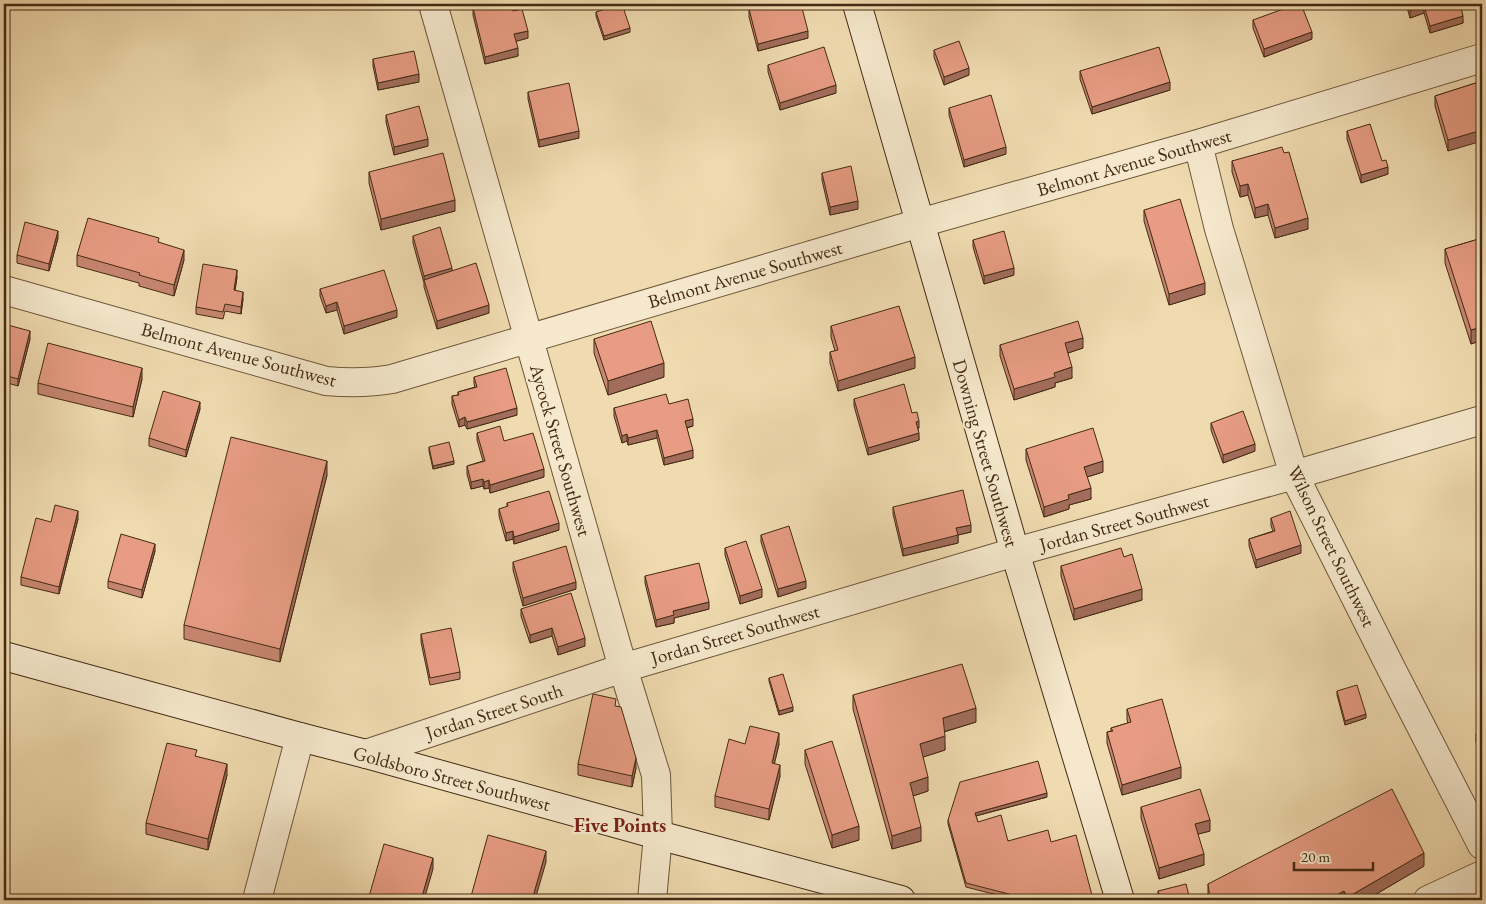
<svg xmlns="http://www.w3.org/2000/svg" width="1486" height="904" font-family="'EB Garamond',serif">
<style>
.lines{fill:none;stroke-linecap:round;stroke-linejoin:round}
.street-casing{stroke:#6f563a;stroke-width:30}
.secondary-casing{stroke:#442a13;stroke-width:30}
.street{stroke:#f5e8cc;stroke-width:28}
.secondary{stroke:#f5e8cc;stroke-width:28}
.wall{fill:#c78671;stroke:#442a13}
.shaded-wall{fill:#a26d5c;stroke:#442a13}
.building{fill:#e79c83;stroke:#442a13}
.labels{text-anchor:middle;stroke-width:4.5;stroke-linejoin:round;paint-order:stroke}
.street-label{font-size:19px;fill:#442a13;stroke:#f5e8cc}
.neighbourhood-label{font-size:20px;font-weight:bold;fill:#7a1f14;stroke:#f5e8cc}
</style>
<rect width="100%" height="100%" fill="#f0dbb0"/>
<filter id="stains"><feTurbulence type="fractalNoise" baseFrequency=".004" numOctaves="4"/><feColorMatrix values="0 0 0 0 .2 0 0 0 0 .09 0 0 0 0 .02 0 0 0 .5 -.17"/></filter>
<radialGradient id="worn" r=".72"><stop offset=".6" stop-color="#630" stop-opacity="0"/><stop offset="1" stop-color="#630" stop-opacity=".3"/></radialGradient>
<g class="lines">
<defs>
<path id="street" d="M433 4 623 668 656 775 658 835 652 900
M1198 144 1219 229 1294 475 1392 670 1482 845
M4 290 326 381C349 383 370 383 392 379L920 223 1198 144 1482 58
M366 754 623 668 1015 552 1294 475 1482 420
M257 900 300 737
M1428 900 1482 875"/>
<path id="secondary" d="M857 4 1015 552 1120 900
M4 656 300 737 366 754 658 835 901 900"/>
</defs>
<use href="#street" class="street-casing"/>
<use href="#secondary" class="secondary-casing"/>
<use href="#street" class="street"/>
<use href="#secondary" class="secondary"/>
</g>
<path class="wall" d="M1406 4H1471L1461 7 1463 23 1430 33 1424 13 1410 18Z
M473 8 513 11 528 38 516 41 518 56 485 64 473 15Z
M749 9 808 38 758 51 749 17Z
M596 12 630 32 604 40 596 16Z
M1253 20 1312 39 1264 57 1253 28Z
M934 50 969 75 944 85 934 57Z
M373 59 419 82 378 90 373 66Z
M768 65 836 93 780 110 768 72Z
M1080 71 1170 90 1092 114 1080 79Z
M1482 81 1448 151 1435 106V96Z
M528 92 579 138 539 147 528 99Z
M949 108 1006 154 964 167 949 115Z
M386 115 428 146 394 155 386 122Z
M1347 131 1382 161 1388 174 1361 183 1347 139Z
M1284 153 1308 229 1275 238 1268 215 1255 218 1248 195 1240 197 1232 172V161Z
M369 172 455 211 381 230 369 183Z
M822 173 858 209 830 215 822 180Z
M1144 210 1205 294 1169 305 1144 221Z
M413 236 452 271 489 313 437 329 424 287V283L413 243Z
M58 238 49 271 17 263V255Z
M1482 238V340L1471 344 1445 263V249Z
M973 240 1014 275 984 284 973 247Z
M159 242 184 260 174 296 139 286V283L77 266V255Z
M237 277 235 290 243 299 241 314 225 311 223 319 196 314V307Z
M320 289 397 317 344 334 337 310 326 313 320 296Z
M4 324 30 339 18 386 4 382Z
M831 326 915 368 838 391 830 363V352L835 351 831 337Z
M594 339 664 377 608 395 594 353Z
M1000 345 1083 348 1068 353 1072 378 1055 383V387L1014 400 1000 356Z
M474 377 517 415 467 429 465 425 459 427 452 404V396L458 395V392L475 387 474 384Z
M142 379 133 417 38 394V383Z
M854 399 912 413 919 428H918L919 440 868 455 854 406Z
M669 404 693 426 687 428 693 458 664 465 657 438 628 445 627 441 622 443 614 416V408Z
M200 409 186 457 149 446V438Z
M1211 423 1255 451 1223 463 1211 430Z
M477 433 504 441 544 477 490 493 489 488 484 489 483 486 471 489 467 474V466L483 461 477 440Z
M429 447 454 464 433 469 429 451Z
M1026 449 1103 472 1087 477 1091 499 1069 505V509L1044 517 1026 460Z
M327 475 280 662 184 639V625Z
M507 503 559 530 514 544 513 539 506 541 499 516V509L507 507Z
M893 507 971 532 958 535V543L903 556 893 514Z
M1271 518 1301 553 1256 568 1249 546V539L1273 531 1271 526Z
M78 519 59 594 21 585V577Z
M761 535 806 588 778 597 761 542Z
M725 548 762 597 740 604 725 555Z
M155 551 142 598 108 588V581Z
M1124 557 1142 600 1074 620 1061 576V566Z
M513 562 576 589 523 606 513 570Z
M645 576 709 609 674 618V623L656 627 645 583Z
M521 609 585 646 558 655 552 636 530 643 521 616Z
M421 634 460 672V679L430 685 421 642Z
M769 678 793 711 779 715 769 681Z
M1337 691 1366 718 1345 725 1337 695Z
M853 695 976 722 944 732 945 750 923 757 928 791 913 796 921 841 892 849 853 709Z
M616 706 636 768 632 787 578 775V764Z
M1127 709 1181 778 1122 795 1107 743V732L1111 731V728L1128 723 1127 720Z
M1482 731V755L1476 742V734Z
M745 744H779L774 764 780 776 769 820 715 807V796Z
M805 750 859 840 832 848 805 764Z
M197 757 227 775 208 850 146 834V823Z
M1047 797 976 816 978 822 1008 841 1051 842 1093 900H1017L966 887 948 824V820Z
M1141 807 1210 831 1198 834 1204 865 1159 879 1141 818Z
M1424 866 1366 900H1206L1208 899V884Z
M1158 891 1190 900H1158Z"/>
<path class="shaded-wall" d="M1459 4H1471L1459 8Z
M1424 6V13L1410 18V10Z
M1463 16V23L1430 33V26Z
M630 28V32L604 40V36Z
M528 31V38L514 42V34Z
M808 31V38L758 51V44Z
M1312 32V39L1264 57V49Z
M518 48V56L485 64V57Z
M969 68V75L944 85V77Z
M419 74V82L378 90V83Z
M1170 82V90L1092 114V107Z
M836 85V93L780 110V103Z
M1482 130V141L1448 151V140Z
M579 131V138L539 147V140Z
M428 139V146L394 155V147Z
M1006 147V154L964 167V160Z
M1388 167V174L1361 183V175Z
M1248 184V195L1240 197V186Z
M455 200V211L381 230V219Z
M858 201V209L830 215V207Z
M1268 204V215L1255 218V208Z
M1308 218V229L1275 238V228Z
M58 231V238L49 271V264Z
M184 250V260L174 296V285Z
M452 268V276L424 280V276Z
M1014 268V275L984 284V276Z
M237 270V277L234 297V290Z
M1205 283V294L1169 305V294Z
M243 292V299L241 314V307Z
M337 302V310L326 313V306Z
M489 305V313L437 329V321Z
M397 310V317L344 334V326Z
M1482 327V340L1471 344V330Z
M30 331V339L18 386V379Z
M1083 338V348L1065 354V343Z
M915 357V368L838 391V381Z
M664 363V377L608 395V381Z
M1072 367V378L1055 383V387L1014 400V389L1054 373Z
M142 368V379L133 417V407Z
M200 402V409L186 457V450Z
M517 408V415L467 429V422Z
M465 417V425L459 427V420Z
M693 419V426L685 428V421Z
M919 421V428L916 429V422Z
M657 430V438L628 445V438Z
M919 433V440L868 455V448Z
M627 434V441L622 443V436Z
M1255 444V451L1223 463V455Z
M693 450V458L664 465V458Z
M327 461V475L280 662V649Z
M454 461V464L433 469V466Z
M1103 461V472L1084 478V467Z
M544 469V477L490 493V485Z
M483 479V486L471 489V482Z
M489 480V488L484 489V482Z
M1091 488V499L1069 505V509L1044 517V507L1068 495Z
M78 511V519L59 594V587Z
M559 523V530L514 544V537Z
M971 525V532L958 535V543L903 556V549L956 528Z
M513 531V539L506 541V533Z
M155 544V551L142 598V590Z
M1301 545V553L1256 568V560Z
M806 581V588L778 597V589Z
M576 582V589L523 606V598Z
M762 589V597L740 604V596Z
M1142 589V600L1074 620V609Z
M709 602V609L674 618V623L656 627V620L673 611Z
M552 628V636L530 643V635Z
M585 638V646L558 655V647Z
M793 707V711L779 715V711Z
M976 708V722L943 732V718Z
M1366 714V718L1345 725V721Z
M779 733V744L772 774V763Z
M945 736V750L920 758V744Z
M636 758V768L632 787V776Z
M227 764V775L208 850V839Z
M780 765V776L769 820V809Z
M1181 767V778L1122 795V785Z
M928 777V791L910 797V783Z
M1047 793V797L975 816V813Z
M1210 820V831L1195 835V824Z
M859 826V840L832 848V835Z
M921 827V841L892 849V836Z
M546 851V862L535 900H532Z
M1424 853V866L1366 900H1348V897Z
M1204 854V865L1159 879V868Z
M433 858V869L424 900H421Z
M1344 891V900H1327Z"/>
<path class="building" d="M488 4H511L513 11 522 9 528 31 514 34 518 48 485 57 473 8Z
M622 4 630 28 604 36 596 12Z
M770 4H801L808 31 758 44 749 9Z
M1297 4H1301L1312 32 1264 49 1253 20Z
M1408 4H1460L1463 16 1430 26 1424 6 1410 10Z
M959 41 969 68 944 77 934 50Z
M824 47 836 85 780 103 768 65Z
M1159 47 1170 82 1092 107 1080 71Z
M414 51 419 74 378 83 373 59Z
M1482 81V130L1448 140 1435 96Z
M569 83 579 131 539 140 528 92Z
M991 95 1006 147 964 160 949 108Z
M419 106 428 139 394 147 386 115Z
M1370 124 1382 161 1386 160 1388 167 1361 175 1347 131Z
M1282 147 1284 153 1289 152 1308 218 1275 228 1268 204 1255 208 1248 184 1240 186 1232 161Z
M443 153 455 200 381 219 369 172Z
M851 166 858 201 830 207 822 173Z
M1180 199 1205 283 1169 294 1144 210Z
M88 218 159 238 158 242 184 250 174 285 139 275 140 273 77 255Z
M25 222 58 231 49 264 17 255Z
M440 227 452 268 424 276 413 236Z
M1004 231 1014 268 984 276 973 240Z
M1482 238V327L1471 330 1445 249Z
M476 263 489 305 437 321 424 280Z
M203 264 237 270 234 290 243 292 241 307 225 304 223 312 196 307Z
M384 270 397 310 344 326 337 302 326 306 320 289Z
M899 306 915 357 838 381 830 352 838 350 831 326Z
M651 321 664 363 608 381 594 339Z
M1078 321 1083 338 1065 343 1072 367 1054 373 1055 377 1014 389 1000 345Z
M4 324 30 331 18 379 4 375Z
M48 343 142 368 133 407 38 383Z
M506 368 517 408 467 422 465 417 459 420 452 396 459 395 458 392 477 387 474 377Z
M904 384 912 413 917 412 919 421 916 422 919 433 868 448 854 399Z
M163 391 200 402 186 450 149 438Z
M666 394 669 404 688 399 693 419 685 421 693 450 664 458 657 430 628 438 627 434 622 436 614 408Z
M1243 411 1255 444 1223 455 1211 423Z
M500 426 504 441 533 433 544 469 490 485 489 480 484 482 483 479 471 482 467 466 485 461 477 433Z
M1093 428 1103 461 1084 467 1091 488 1068 495 1069 499 1044 507 1026 449Z
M231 437 327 461 280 649 184 625Z
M449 442 454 461 433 466 429 447Z
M963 490 971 525 956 528 958 535 903 549 893 507Z
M549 491 559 523 514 537 513 531 506 533 499 509 508 506 507 503Z
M55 505 78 511 59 587 21 577 36 518 51 522Z
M1290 511 1301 545 1256 560 1249 539 1275 531 1271 518Z
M789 526 806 581 778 589 761 535Z
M121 534 155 544 142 590 108 581Z
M746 541 762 589 740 596 725 548Z
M566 546 576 582 523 598 513 562Z
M1121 548 1124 557 1132 554 1142 589 1074 609 1061 566Z
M699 563 709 602 673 611 674 615 656 620 645 576Z
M571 593 585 638 558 647 552 628 530 635 521 609Z
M451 628 460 672 430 678 421 634Z
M962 664 976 708 943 718 945 736 920 744 928 777 910 783 921 827 892 836 853 695Z
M783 674 793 707 779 711 769 678Z
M1357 685 1366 714 1345 721 1337 691Z
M593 694 616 699 615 706 621 707 636 758 632 776 578 764Z
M1162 699 1181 767 1122 785 1107 732 1113 731 1111 728 1131 722 1127 709Z
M750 726 779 733 772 763 780 765 769 809 715 796 729 739 745 744Z
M1482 731V747L1476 734Z
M832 741 859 826 832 835 805 750Z
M167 743 197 750 195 756 227 764 208 839 146 823Z
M1038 761 1047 793 975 813 978 822 1001 815 1008 841 1048 830 1051 842 1076 835 1093 899V900H1032L966 883 948 820 960 782Z
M1200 789 1210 820 1195 824 1204 854 1159 868 1141 807Z
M1392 789 1424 853 1348 897 1344 891 1327 900H1206L1210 898 1208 884Z
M488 835 546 851 532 900H470Z
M384 844 433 858 421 900H368Z
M1186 884 1190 900H1161L1158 891Z"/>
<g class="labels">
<g class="street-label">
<text transform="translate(1134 162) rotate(-16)" y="7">Belmont Avenue Southwest</text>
<text transform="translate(745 274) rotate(-16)" y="7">Belmont Avenue Southwest</text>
<text transform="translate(239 354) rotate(15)" y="7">Belmont Avenue Southwest</text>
<text transform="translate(561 450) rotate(74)" y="7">Aycock Street Southwest</text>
<text transform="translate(986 453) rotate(74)" y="7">Downing Street Southwest</text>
<text transform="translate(1124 522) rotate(-15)" y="7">Jordan Street Southwest</text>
<text transform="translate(1332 546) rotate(64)" y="7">Wilson Street Southwest</text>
<text transform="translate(735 634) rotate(-16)" y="7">Jordan Street Southwest</text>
<text transform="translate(494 711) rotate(-18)" y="7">Jordan Street South</text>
<text transform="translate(452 778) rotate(15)" y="7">Goldsboro Street Southwest</text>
</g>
<g class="neighbourhood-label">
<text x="620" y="832">Five Points</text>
</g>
</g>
<rect width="1486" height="904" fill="none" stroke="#f0dbb0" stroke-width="20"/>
<rect x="5" y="5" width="1476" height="894" fill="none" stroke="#442a13" stroke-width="2.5"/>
<rect x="10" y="10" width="1466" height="884" fill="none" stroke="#442a13"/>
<path d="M1294 862v8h79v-8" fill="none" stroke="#442a13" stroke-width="2.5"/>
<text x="1301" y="862" font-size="15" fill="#442a13" stroke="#f5e8cc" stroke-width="4" paint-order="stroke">20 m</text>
<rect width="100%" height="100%" filter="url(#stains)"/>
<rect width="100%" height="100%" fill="url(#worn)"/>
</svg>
